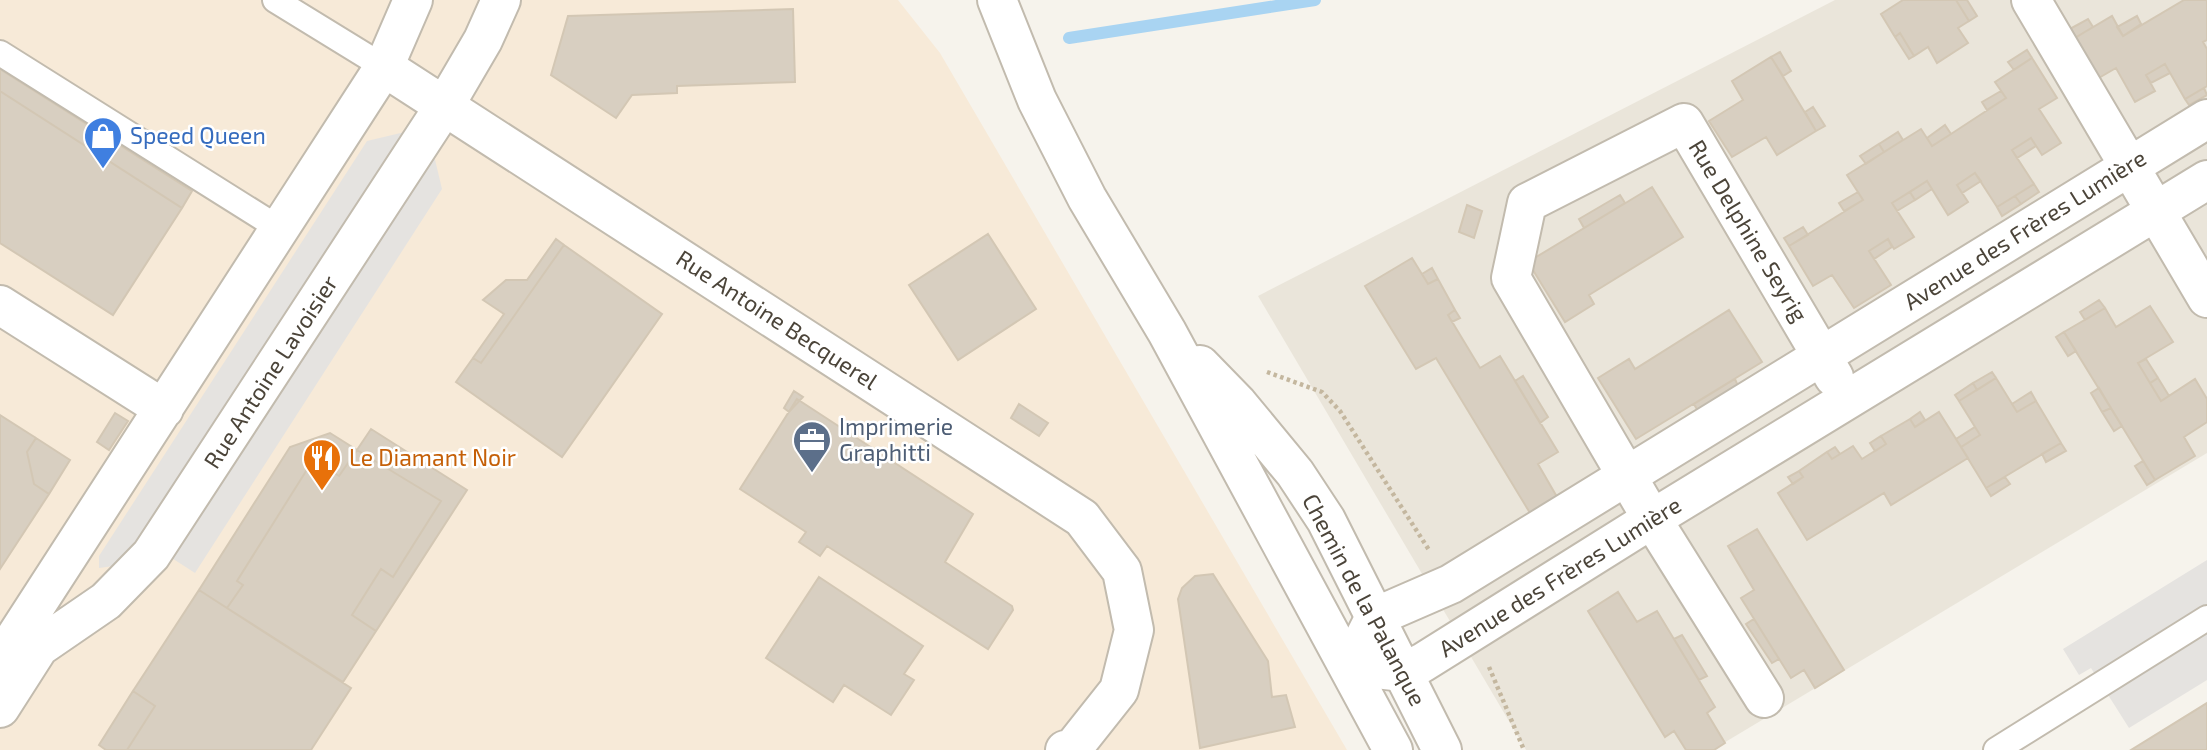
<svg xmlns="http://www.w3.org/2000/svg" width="2207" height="750" font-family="'Exo 2',sans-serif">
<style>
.residential{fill:#eae5da}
.commercial{fill:#f7ead8}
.parking{fill:#e5e3e0}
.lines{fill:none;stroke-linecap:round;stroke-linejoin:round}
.stream{stroke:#a9d4f2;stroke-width:12}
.building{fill:#d8cfc1;stroke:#d3c7b4;stroke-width:2}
.service-casing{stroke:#c2bbae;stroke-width:28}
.minor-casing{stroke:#c2bbae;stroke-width:42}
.tertiary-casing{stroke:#c2bbae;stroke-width:42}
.path{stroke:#c4b79f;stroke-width:4.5;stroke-dasharray:3.5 3.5;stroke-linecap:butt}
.service{stroke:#fff;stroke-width:24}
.minor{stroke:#fff;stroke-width:38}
.tertiary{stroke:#fff;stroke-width:38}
.labels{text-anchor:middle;stroke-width:5;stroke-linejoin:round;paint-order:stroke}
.shop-label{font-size:23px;fill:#366cbe;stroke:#fff;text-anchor:start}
.street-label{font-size:23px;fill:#4b4439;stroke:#fff}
.service-label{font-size:23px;fill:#4e5e75;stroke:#fff;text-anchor:start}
.food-label{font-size:23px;fill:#c56008;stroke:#fff;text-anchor:start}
</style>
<rect width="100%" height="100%" fill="#f6f3ec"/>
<path class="residential" d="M1835 0H2207V453L1712 750H1526L1258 296Z"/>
<path class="commercial" d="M0 0H898L940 53 1347 750H0Z"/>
<path class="parking" d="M409 131 432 147 442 189 195 573 147 542 128 564 99 568V556L367 141Z
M2207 560V680L2129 728 2091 668 2079 675 2063 649Z"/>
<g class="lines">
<path class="stream" d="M1069 38 1315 0"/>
</g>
<path class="building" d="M1903 0H1956L1969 21 1958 28 1968 43 1937 63 1928 47 1914 56 1900 33 1895 37 1881 14Z
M1956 0H1967L1977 16 1969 21Z
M2184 0H2207V40L2203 42 2207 49V86L2185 99 2165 64 2146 75 2155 91 2135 102 2116 68 2097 79 2073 39 2112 16 2123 36Z
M793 9 795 82 677 86V93L632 95 616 118 551 75 568 16Z
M2137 16 2141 24 2123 36 2117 27Z
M2088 19 2093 27 2073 39 2068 30Z
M1900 33 1914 56 1909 59 1895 37Z
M2027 50 2032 58 2014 70 2008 62Z
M1780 52 1791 71 1783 76 1771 57Z
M1771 57 1816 131 1777 155 1766 137 1732 157 1709 121 1743 100 1732 81Z
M2032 58 2057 98 2039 109 2061 143 2042 155 2031 138 2012 150 2034 184 1997 207 1975 173 1957 185 1968 202 1948 215 1927 181 1892 203 1914 237 1894 249 1888 239 1869 251 1891 285 1854 308 1832 275 1813 286 1789 246 1863 200 1847 175 1921 129 1932 146 1951 134 2006 98 1995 82Z
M2165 64 2170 73 2151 83 2146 75Z
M0 69 192 191 182 208 0 91Z
M2204 88 2207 95 2189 105 2185 99Z
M0 91 182 208 113 315 0 243Z
M2001 91 2006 98 1987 110 1982 102Z
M1813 107 1825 126 1816 131 1805 112Z
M1945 125 1951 134 1932 146 1927 138Z
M1898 132 1903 140 1884 152 1879 144Z
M2031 138 2036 146 2017 158 2012 150Z
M1879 144 1884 152 1866 164 1860 156Z
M1975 173 1981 181 1962 193 1957 185Z
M1927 181 1932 189 1915 200 1910 192Z
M2034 184 2039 192 2021 204 2015 196Z
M1652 187 1683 237 1589 295 1594 304 1565 322 1528 262Z
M1858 192 1863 200 1844 211 1839 203Z
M1910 192 1915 200 1897 211 1892 203Z
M1620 195 1625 203 1584 228 1579 219Z
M2015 196 2021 204 2002 216 1997 207Z
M1467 205 1482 211 1474 238 1459 232Z
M1803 227 1808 235 1789 246 1784 238Z
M988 234 1036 309 958 360 909 285Z
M556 239 564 245 481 363 473 358 504 314 483 300 506 280H527Z
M1888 239 1892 247 1874 259 1869 251Z
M564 245 662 314 562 457 456 382 473 358 481 363Z
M1412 258 1428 284 1438 279 1455 310 1448 315 1480 368 1500 356 1558 452 1538 464 1557 497 1530 513 1436 358 1416 369 1365 286Z
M1432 268 1438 279 1428 284 1422 274Z
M2099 300 2105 308 2085 320 2080 312Z
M2150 306 2173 342 2138 363 2150 383 2161 401 2195 379 2207 399V422L2184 437 2195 456 2155 480 2064 332 2105 308 2116 327Z
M1455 310 1460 318 1452 322 1448 315Z
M1729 310 1762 362 1636 439 1598 378 1629 359 1635 369Z
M2064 332 2076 351 2068 356 2056 337Z
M2146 359 2158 378 2150 383 2138 363Z
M1992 372 1996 378 1977 390 1973 383Z
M1523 376 1548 417 1540 423 1515 381Z
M1996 378 2017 412 2036 401 2061 443 1986 488 1961 447 1980 435 1959 401Z
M2158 378 2169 396 2161 401 2150 383Z
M1735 379 1738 386 1698 411 1694 404Z
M1973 383 1977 390 1959 401 1955 395Z
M2099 388 2111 408 2102 412 2091 393Z
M794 391 803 397 789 412 784 408Z
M2031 392 2036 401 2017 412 2012 404Z
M797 399 973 514 945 562 1012 606 1013 610 988 649 827 546 820 556 799 542 806 532 740 489Z
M1019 404 1048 423 1039 436 1011 418Z
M2111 408 2122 426 2114 431 2102 412Z
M1920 412 1925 420 1915 427 1910 419Z
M1939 412 1968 458 1891 505 1884 493 1807 540 1778 493 1803 477 1799 471 1827 452 1832 459 1853 446 1862 459 1886 444 1881 436 1910 419 1915 427Z
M115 413 128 421 109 450 97 442Z
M0 415 36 438 27 452 34 484 49 494 0 569Z
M1975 427 1980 435 1961 447 1956 439Z
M371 429 467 490 376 631 352 615 381 569 393 577 441 501 357 450Z
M330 433 357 450 339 476 313 460 237 581 243 585 227 608 199 590 290 447Z
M1881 436 1886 444 1875 451 1870 443Z
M36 438 70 460 49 494 34 484 27 452Z
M2061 443 2066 451 2046 462 2042 454Z
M1835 447 1840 454 1832 459 1827 452Z
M357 450 441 501 393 577 381 569 352 615 376 631 343 682 227 608 243 585 237 581 313 460 339 476Z
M2143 461 2155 480 2147 485 2135 466Z
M1799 471 1803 477 1793 484 1788 477Z
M2005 477 2010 484 1991 496 1986 488Z
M1757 529 1844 670 1815 688 1804 670 1791 678 1741 598 1754 590 1728 546Z
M1213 574 1268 661 1272 697 1286 695 1295 727 1200 748 1178 599 1182 588 1195 576Z
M819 577 923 646 904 674 914 680 891 715 844 685 833 702 766 658Z
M199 590 351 688 311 750H127L155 706 133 691Z
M1618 592 1637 622 1657 611 1715 707 1707 713 1725 743 1714 750H1686L1674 731 1665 737 1588 611Z
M1754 619 1779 659 1772 663 1746 624Z
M1682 635 1707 676 1699 680 1674 639Z
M133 691 155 706 127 750H106L99 745Z
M2207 703V750H2131Z"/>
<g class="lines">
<defs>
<path id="service" d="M275 0 384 67
M0 53 280 229
M1996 750 2207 618"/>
<path id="minor" d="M2031 0 2207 298
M384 67 1082 518 1122 571 1134 630 1119 690 1073 748 1065 750
M2207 119 1451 584 1375 617 1350 666 1403 672 1422 663 1652 519 2207 180
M0 305 164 409
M0 661 384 67 413 0
M1764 698 1652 519 1511 278 1527 203 1684 123 1834 377
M0 708 39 647 106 601 151 555 445 105 483 40 501 0"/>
<path id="tertiary" d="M997 0 1037 100 1087 198 1167 332 1393 750
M1200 365 1238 404 1295 473 1326 520 1442 750"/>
</defs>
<use href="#service" class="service-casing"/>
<use href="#minor" class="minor-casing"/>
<use href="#tertiary" class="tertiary-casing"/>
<path class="path" d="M1267 372 1322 392 1340 411 1429 550
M1489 667 1524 750"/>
<use href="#service" class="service"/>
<use href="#minor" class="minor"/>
<use href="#tertiary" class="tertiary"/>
</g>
<defs>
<symbol id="shop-pin" viewBox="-11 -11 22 30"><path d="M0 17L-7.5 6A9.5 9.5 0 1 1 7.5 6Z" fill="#3f7fe0" stroke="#fff"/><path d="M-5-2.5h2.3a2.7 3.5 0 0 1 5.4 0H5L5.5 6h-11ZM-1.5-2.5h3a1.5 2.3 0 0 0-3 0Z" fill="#fff"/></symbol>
<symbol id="office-pin" viewBox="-11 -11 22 30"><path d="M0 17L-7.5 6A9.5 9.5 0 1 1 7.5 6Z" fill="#5c6f8a" stroke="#fff"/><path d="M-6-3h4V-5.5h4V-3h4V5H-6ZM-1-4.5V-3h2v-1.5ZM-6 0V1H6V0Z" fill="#fff"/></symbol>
<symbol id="restaurant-pin" viewBox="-11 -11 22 30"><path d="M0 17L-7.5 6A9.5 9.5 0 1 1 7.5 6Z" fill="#e8710a" stroke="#fff"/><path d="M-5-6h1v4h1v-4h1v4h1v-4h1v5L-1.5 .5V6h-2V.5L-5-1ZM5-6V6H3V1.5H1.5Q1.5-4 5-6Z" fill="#fff"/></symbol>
</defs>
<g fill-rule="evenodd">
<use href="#shop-pin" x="81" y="114" width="44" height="60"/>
<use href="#office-pin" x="790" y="418" width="44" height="60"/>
<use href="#restaurant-pin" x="300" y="436" width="44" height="60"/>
</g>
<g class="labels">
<g class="shop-label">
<text x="130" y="144">Speed Queen</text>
</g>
<g class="street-label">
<text transform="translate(2025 230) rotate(-32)" y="8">Avenue des Frères Lumière</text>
<text transform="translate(1748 231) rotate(59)" y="8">Rue Delphine Seyrig</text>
<text transform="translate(777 320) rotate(33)" y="8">Rue Antoine Becquerel</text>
<text transform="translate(271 372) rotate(-57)" y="8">Rue Antoine Lavoisier</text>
<text transform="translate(1560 577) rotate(-32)" y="8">Avenue des Frères Lumière</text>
<text transform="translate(1364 600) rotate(62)" y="8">Chemin de la Palanque</text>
</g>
<g class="service-label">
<text x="839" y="435">Imprimerie<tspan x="839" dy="26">Graphitti</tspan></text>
</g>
<g class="food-label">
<text x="349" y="466">Le Diamant Noir</text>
</g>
</g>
</svg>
